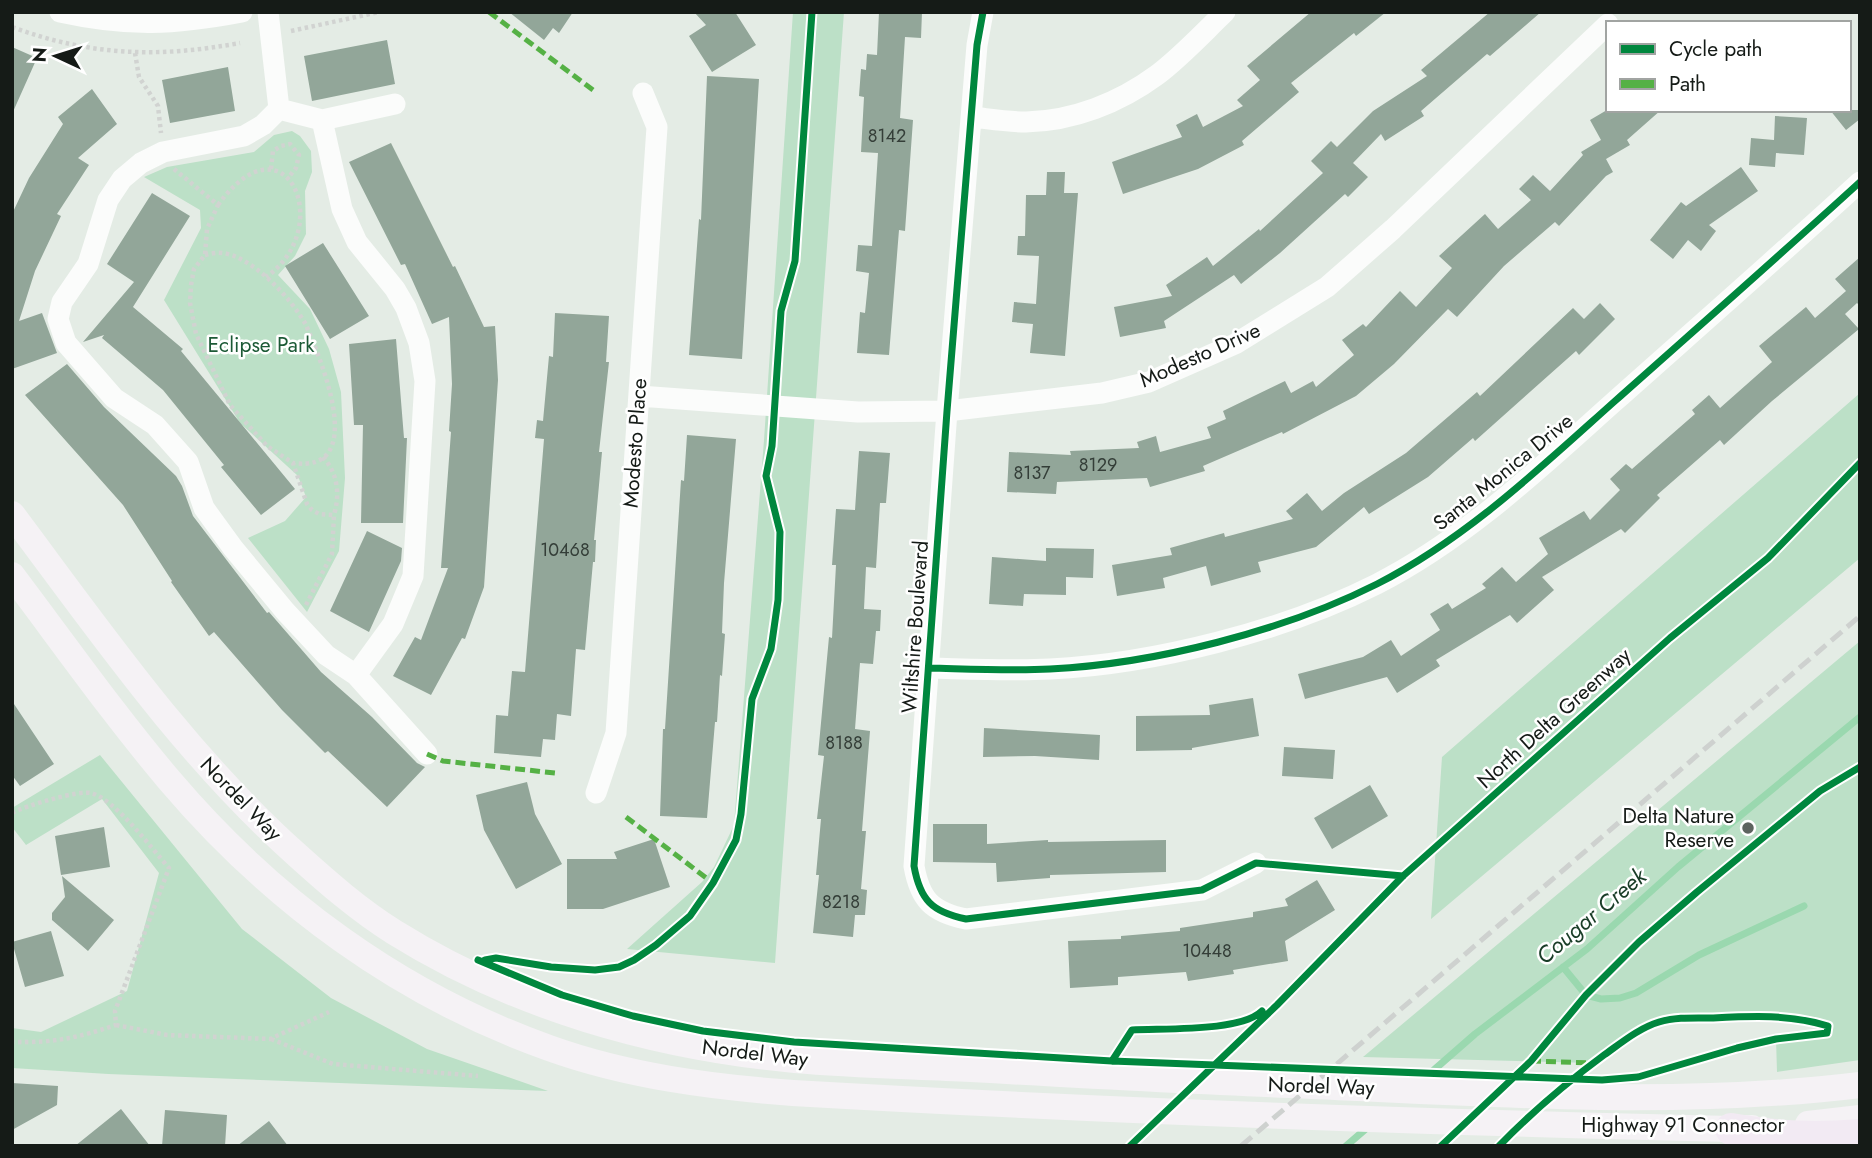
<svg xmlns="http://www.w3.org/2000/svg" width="1872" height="1158" font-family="Jost,sans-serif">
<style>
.green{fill:#bce0c7}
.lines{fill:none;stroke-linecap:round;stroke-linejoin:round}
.stream{stroke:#9ad8af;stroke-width:7}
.building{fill:#92a699}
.path{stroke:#d1d3d1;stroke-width:4.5;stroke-dasharray:3.5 3.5;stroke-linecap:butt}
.minor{stroke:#fbfcfb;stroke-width:21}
.major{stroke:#f5f2f5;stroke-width:26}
.highway{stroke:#f2eaf3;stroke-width:32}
.rail{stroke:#ced1cf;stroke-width:5;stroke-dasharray:14 7;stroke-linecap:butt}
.quiet{stroke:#55b145;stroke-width:5;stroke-dasharray:10 5;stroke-linecap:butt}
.cycleway-casing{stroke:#fff;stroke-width:11}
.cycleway{stroke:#00873e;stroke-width:7}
.poi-dot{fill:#5d645f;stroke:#fff;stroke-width:2.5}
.labels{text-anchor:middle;stroke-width:5;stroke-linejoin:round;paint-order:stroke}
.number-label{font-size:18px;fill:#343e38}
.park-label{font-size:21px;fill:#1c5a36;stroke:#fff}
.street-label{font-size:21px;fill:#151b17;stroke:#fff}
.poi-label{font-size:21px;fill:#151b17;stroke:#fff;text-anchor:end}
.water-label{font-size:23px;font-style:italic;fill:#193d27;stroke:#fff}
</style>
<rect width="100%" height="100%" fill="#e4ece5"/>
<path class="green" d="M793 12H844L775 963 627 949 702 882 714 867 734 825 764 440Z
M292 131 300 136 311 151 312 172 305 191 306 234 295 256 278 275 310 309 329 349 341 392 345 478 339 551 307 612 248 538 285 521 306 497 298 476 240 423 164 300 201 228 200 210 144 177 167 167 254 152 274 135Z
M1860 393V558L1431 919 1442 757Z
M1860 641V1060L1777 1072 1776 1039 1827 1033 1828 1026 1806 1020 1769 1015 1714 1016 1674 1020 1658 1022 1643 1029 1594 1063 1363 1057Z
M100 755 242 929 331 998 427 1049 548 1091 108 1074 12 1068V1028L41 1032 127 991 159 873 102 799 26 845 12 827V808Z"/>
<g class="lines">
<path class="stream" d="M1563 967 1586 995 1601 999 1620 998 1636 993 1699 955 1804 906
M1419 1083 1475 1034 1587 949 1678 867 1860 717
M1346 1146 1368 1127"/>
</g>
<path class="building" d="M509 12H573L559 33 553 28 544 40Z
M694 12H735L756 45 712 72 689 36 706 25Z
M879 12H922L921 38 905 37 900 118 913 120 905 231 899 230 889 355 857 353 860 312 865 313 869 273 856 271 858 245 872 246 878 153 861 152 864 97 859 96 861 69 866 70 867 54 877 55Z
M1311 12H1386L1356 36 1354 33 1291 83 1299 92 1242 141 1244 145 1198 169 1123 194 1112 162 1182 137 1176 125 1197 114 1203 127 1243 106 1237 100 1260 80 1247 66Z
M1490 12H1541L1490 56 1487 54 1421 111 1424 116 1385 141 1381 134 1353 163 1368 177 1348 197 1345 194 1280 253 1241 284 1234 275 1164 321 1166 328 1120 337 1114 307 1172 296 1166 285 1207 257 1213 266 1259 229 1260 231 1323 173 1311 161 1331 141 1337 147 1373 111 1427 76 1421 70Z
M387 40 395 84 312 101 304 56Z
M12 47 37 58 12 114Z
M228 67 235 111 170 123 162 80Z
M707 76 759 79 742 359 689 355 699 219 701 220Z
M92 89 117 124 78 158 89 165 57 214 61 216 35 271 19 321 42 313 57 353 12 369V214L29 178 63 124 58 117Z
M1607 110H1661L1627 140 1630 145 1606 159 1613 172 1606 176 1559 226 1555 222 1504 266 1457 317 1448 309 1394 364 1356 396 1283 434 1282 432 1203 466 1205 471 1150 487 1147 478 1057 482 1056 494 1007 492 1009 452 1071 455 1070 451 1139 448 1137 442 1156 436 1160 452 1211 438 1207 427 1226 419 1223 411 1285 381 1291 393 1313 381 1316 387 1354 355 1342 340 1363 324 1366 327 1400 291 1416 307 1452 268 1439 256 1485 214 1498 229 1531 200 1519 189 1533 175 1550 191 1583 155 1581 152 1601 140 1590 120Z
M1830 110H1860V119L1846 130Z
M1775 116 1807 118 1804 155 1776 153 1775 167 1749 165 1751 138 1774 140Z
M391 143 453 267 455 266 484 327 495 326 498 380 484 587 465 639 462 638 431 695 393 676 415 637 421 640 448 568H441L451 432 449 431 452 384 449 317 432 324 405 264 401 265 349 162Z
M1741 167 1758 191 1709 225 1716 231 1701 251 1688 240 1673 259 1650 240 1681 202 1686 206Z
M1047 172H1065L1064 193H1078L1065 356 1030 353 1033 324 1012 322 1014 302 1036 304 1039 256 1017 255 1018 236H1025L1026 195H1046Z
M152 193 190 216 133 307 183 349 181 351 295 489 261 515 221 467 224 465 163 390 102 338 104 335 83 342 134 282 107 264Z
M323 243 369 316 330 339 285 266Z
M1860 257V306L1857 303 1845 314 1859 329 1772 401 1724 445 1720 440 1657 495 1660 498 1625 533 1621 529 1542 577 1554 590 1517 623 1510 615 1436 660 1440 666 1397 693 1387 677 1305 699 1298 674 1363 657 1391 640 1401 656 1440 630 1430 614 1448 603 1452 609 1486 588 1482 584 1502 567 1516 582 1548 554 1539 538 1584 511 1590 520 1620 490 1610 479 1626 464 1632 469 1695 414 1692 410 1709 395 1720 408 1772 362 1759 346 1806 307 1815 318 1846 291 1835 279Z
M1600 303 1615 319 1579 355 1576 351 1475 441 1473 438 1428 477 1369 514 1364 507 1316 547 1258 562 1261 572 1211 586 1206 566 1163 578 1165 588 1117 596 1112 565 1172 555 1170 548 1224 533 1225 537 1293 519 1286 511 1307 493 1322 511 1344 493 1406 453 1477 392 1480 396 1573 308 1584 319Z
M555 313 609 316 606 362H609L599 452H602L594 540H596L595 562H593L585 650 576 649 571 716 557 714 555 740 543 739 541 757 494 753 496 715 508 716 512 671 525 672 544 439 535 438 537 420 543 421 549 356 553 357Z
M396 339 404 438H407L403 523H361L363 425H354L349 344Z
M67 364 104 407 176 476 182 486 193 516 267 613 269 612 321 672 372 717 417 763 425 767 387 807 328 751 325 753 282 710 214 632 209 636 171 582 172 581 123 505 25 395Z
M687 435 736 439 724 583 722 633 725 634 722 676 720 675 717 722H715L707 818 660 816 663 729H665L681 480 684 481Z
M859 451 890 453 886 503H880L876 568 866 567 864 609 881 610 880 631H876L873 664 860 663 855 729 870 731 862 831H866L861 889 867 890 865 915H855L853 937 813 933 819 875H816L821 819H817L824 756 818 755 829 637 832 638 836 565H832L836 509 855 510Z
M367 531 402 548 401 561 369 632 330 611Z
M1046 548 1094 549 1093 578 1066 577V595L1024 594 1023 606 989 604 992 557 1046 561Z
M1253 698 1259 736 1192 748V750L1136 751V716L1210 715 1209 705Z
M12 701 54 764 20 786 12 775Z
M984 728 1100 735 1099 760 1035 756 983 757Z
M1284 747 1335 750 1333 779 1282 776Z
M527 782 535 814 562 864 516 889 484 830 476 795Z
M1370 785 1388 816 1332 849 1314 818Z
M933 824H987V844L1048 840V842L1166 840V872L1050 875V878L997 882 996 863 933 862Z
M104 827 110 867 61 875 55 836Z
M654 839 670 887 603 909H567V859H617L614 852Z
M62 876 114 920 88 951 52 920V913L65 897Z
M1317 880 1335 910 1285 941 1288 961 1233 970 1234 974 1188 981 1186 972 1118 977V985L1070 988 1068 941 1121 939V936L1180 931V928L1253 917V912L1288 906 1285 899Z
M51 931 64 976 25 987 12 942Z
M12 1083 58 1086 57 1105 12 1130Z
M121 1109 150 1146H75Z
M165 1110 227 1115 225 1146H162Z
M269 1121 288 1146H237Z"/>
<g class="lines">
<path class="path" d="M12 27C91 56 158 58 240 43
M291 31 379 12
M135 53 139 77 158 106 161 133
M174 169 218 205 207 229 205 255 194 269 191 285 190 303 196 334 230 405 267 446 293 463 307 504 312 510 319 514 334 515 332 554 305 607
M271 169 273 151 281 146 290 144 299 155 296 168 288 178
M218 205C286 111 337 228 266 277
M205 255C210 254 216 252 222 253 252 256 292 299 306 325 320 358 370 474 293 463
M323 457C338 474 340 494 334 515
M12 813C25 806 78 790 91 793 115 799 152 849 169 868L115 1011 116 1025C77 1038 54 1043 12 1042
M116 1025 167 1035 270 1039 329 1012
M271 1039 333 1064 478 1076"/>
<path class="minor" d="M60 12C128 27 174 25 242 12
M268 12 279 109
M983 12 977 45 947 411 914 866C920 900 932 912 966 919L1202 890 1256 863
M279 109 263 125 244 136 163 152 141 163 122 179 108 200 88 264 62 302 58 319 66 343 114 398 155 425 188 462 204 508 233 548 285 611 326 655 356 675 427 754
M279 109 322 120 342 209 357 242 395 289 406 308 419 343 425 381 413 576 393 624 356 675
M972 117C990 119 1008 122 1026 122 1073 121 1119 103 1157 75 1181 57 1203 33 1225 12
M322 120 395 104
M639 396 858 412 947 411 1102 393 1149 382 1235 344 1327 287 1393 229 1608 24
M930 668C970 669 1011 671 1050 669 1154 664 1284 631 1377 584 1467 538 1541 467 1615 401 1697 328 1779 256 1860 182
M596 793 616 733 657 127 643 93"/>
<path class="major" d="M12 514C101 633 186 756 297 855 328 883 359 910 394 932 514 1007 654 1047 795 1060 853 1065 912 1066 971 1069 1077 1075 1184 1081 1291 1085 1480 1093 1671 1108 1860 1085
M12 575C64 644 114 715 170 781 272 901 400 995 549 1048 627 1076 711 1087 793 1093 1105 1111 1418 1122 1731 1129L1752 1128
M1808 1124 1860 1118"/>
<path class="highway" d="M1731 1129C1778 1137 1813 1139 1860 1135"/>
<path class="rail" d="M1241 1146 1860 616"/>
<path class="quiet" d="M489 12 597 93
M427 754 443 761 555 773
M626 817 713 883
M1531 1061 1594 1063"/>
<defs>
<path id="cycleway" d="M983 12 977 45 947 411 914 866C920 900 932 912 966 919L1202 890 1256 863 1403 876
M930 668C970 669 1011 671 1050 669 1154 664 1284 631 1377 584 1467 538 1541 467 1615 401 1697 328 1779 256 1860 182
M478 960 562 995 633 1016 703 1031 794 1042 1112 1061 1602 1080 1638 1077 1737 1048 1776 1039 1827 1033 1828 1026C1789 1014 1752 1016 1712 1018 1694 1018 1675 1017 1659 1022 1639 1028 1621 1043 1604 1055 1566 1083 1532 1112 1499 1146
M485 960 496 958 551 967 595 970 619 967 634 960 656 945 690 916 713 883 736 840 741 814 752 699 771 649 778 600 780 532 766 476 772 446 781 311 795 261 812 12
M1112 1061 1132 1030C1163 1028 1241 1032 1262 1011
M1130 1146 1277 1005 1403 876 1670 638 1768 558 1860 463
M1441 1146 1531 1061 1586 995 1639 942 1697 892 1820 791 1860 767"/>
</defs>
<use href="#cycleway" class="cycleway-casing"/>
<use href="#cycleway" class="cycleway"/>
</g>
<circle class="poi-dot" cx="1748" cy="828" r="7"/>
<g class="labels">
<g class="number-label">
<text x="887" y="142">8142</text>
<text x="1098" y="471">8129</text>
<text x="1032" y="479">8137</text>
<text x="565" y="556">10468</text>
<text x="844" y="749">8188</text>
<text x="841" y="908">8218</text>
<text x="1207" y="957">10448</text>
</g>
<g class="park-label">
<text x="261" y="352">Eclipse Park</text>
</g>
<g class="street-label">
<text transform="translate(1200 355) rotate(-24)" y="7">Modesto Drive</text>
<text transform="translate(635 443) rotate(-86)" y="7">Modesto Place</text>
<text transform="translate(1503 472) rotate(-39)" y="7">Santa Monica Drive</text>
<text transform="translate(915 627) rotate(-86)" y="7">Wiltshire Boulevard</text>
<text transform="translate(1554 718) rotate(-42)" y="7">North Delta Greenway</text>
<text transform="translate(241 799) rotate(46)" y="7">Nordel Way</text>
<text transform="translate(755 1053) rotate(7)" y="7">Nordel Way</text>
<text transform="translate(1321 1086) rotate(2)" y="7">Nordel Way</text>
<text x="1683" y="1132">Highway 91 Connector</text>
</g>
<g class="poi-label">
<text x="1734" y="823">Delta Nature<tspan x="1734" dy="24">Reserve</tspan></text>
</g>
<g class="water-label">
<text transform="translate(1591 916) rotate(-40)" y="8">Cougar Creek</text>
</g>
</g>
<rect width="1872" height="1158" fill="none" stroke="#151b17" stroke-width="28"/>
<rect x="1606" y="21" width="245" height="91" fill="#ffffff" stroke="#a1a4a2" stroke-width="2"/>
<rect x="1620" y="44" width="35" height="10" fill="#00873e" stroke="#a1a4a2" stroke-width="2"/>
<text x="1669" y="56" font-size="21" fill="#151b17">Cycle path</text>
<rect x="1620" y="79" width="35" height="10" fill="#55b145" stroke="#a1a4a2" stroke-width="2"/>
<text x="1669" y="91" font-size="21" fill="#151b17">Path</text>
<g transform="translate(56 56) rotate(274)" stroke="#ffffff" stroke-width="5" paint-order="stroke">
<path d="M0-5L12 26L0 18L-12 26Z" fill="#151b17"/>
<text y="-10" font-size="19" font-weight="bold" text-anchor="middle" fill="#151b17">N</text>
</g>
</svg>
